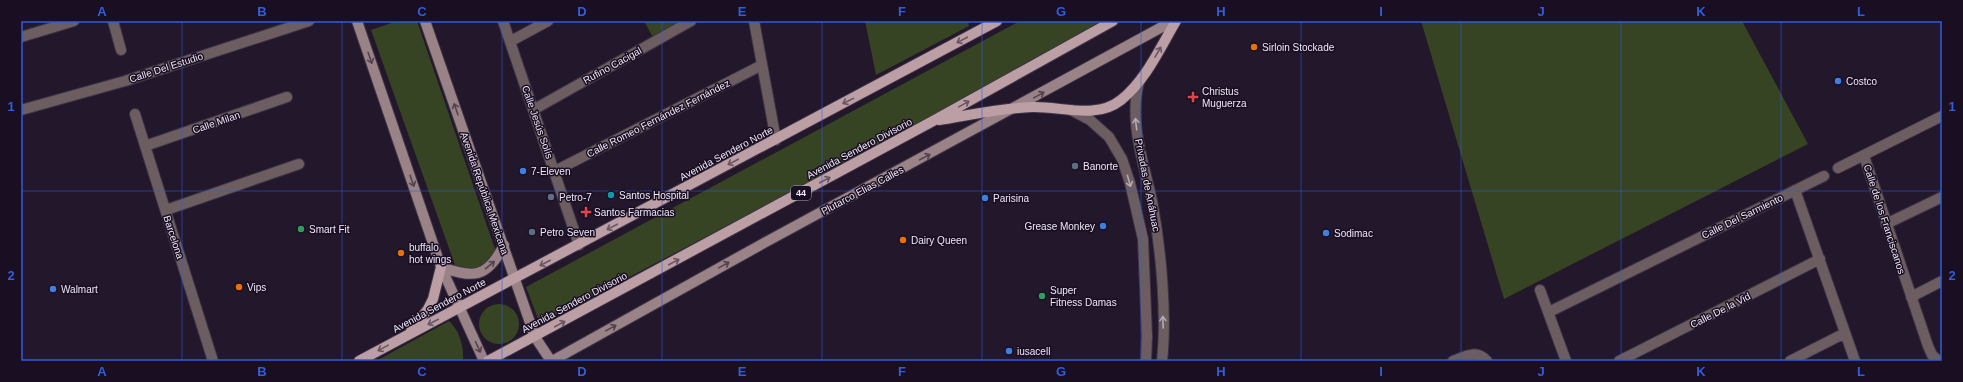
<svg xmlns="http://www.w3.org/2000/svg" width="1963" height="382" font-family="Arial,sans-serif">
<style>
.green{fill:#364424}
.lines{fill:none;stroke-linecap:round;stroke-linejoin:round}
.street-casing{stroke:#3f3447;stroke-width:12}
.secondary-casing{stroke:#3f3447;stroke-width:12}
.primary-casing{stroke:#3f3447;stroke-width:12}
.street{stroke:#6c5e60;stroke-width:10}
.secondary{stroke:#998386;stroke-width:10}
.primary{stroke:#bc9fa4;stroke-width:10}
.oneway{stroke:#6a5663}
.oneway2{stroke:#53434f}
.oneway3{stroke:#b4a9b2}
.grid{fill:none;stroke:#325ddb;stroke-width:1;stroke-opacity:0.55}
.food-dot{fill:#e8710a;stroke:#190e22;stroke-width:1.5}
.shop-dot{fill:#3f7fe0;stroke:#190e22;stroke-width:1.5}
.health-dot{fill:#e0444e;stroke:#190e22;stroke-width:1.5}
.service-dot{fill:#5c6f8a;stroke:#190e22;stroke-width:1.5}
.culture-dot{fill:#0f9aa8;stroke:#190e22;stroke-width:1.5}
.leisure-dot{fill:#2e9e5b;stroke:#190e22;stroke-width:1.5}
.labels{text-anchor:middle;stroke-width:3;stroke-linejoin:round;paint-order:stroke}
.shield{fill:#190e22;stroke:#aea6b6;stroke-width:1}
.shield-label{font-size:9px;font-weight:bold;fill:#eee7f6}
.poi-label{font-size:10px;fill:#eee7f6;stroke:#190e22;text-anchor:start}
.street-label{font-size:10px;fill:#eee7f6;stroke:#190e22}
.neatline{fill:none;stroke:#325ddb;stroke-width:1.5}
.grid-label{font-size:13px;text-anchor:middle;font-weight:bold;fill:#325ddb}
</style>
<rect width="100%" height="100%" fill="#22172b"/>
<path class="green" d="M397 21H417L496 252C488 269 475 269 459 269L455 265 371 30Z
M644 21H689L654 39Z
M865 21H968L969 26 876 75Z
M1020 21H1102L880 145 540 324 526 287Z
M1421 21H1742L1808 144 1504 299Z
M479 324a20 20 0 1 1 40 0a20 20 0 1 1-40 0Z
M449 321C459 330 464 346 463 359L459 361H376Z"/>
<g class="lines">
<defs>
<path id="street" d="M113 21 121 50
M503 21 579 245
M754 21 776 140
M21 37 74 21
M511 41 548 21
M1139 82C1128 124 1145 165 1153 206 1161 251 1167 315 1162 361
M21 110 125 81 309 21
M533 110 691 21
M1071 110 1090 120 1109 137 1122 159 1130 183 1143 239 1147 336 1146 361
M135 114 213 361
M145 146 287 97
M1864 156 1928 346 1932 355 1939 361
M1838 168 1942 116
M555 171 762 65
M1795 190 1855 361
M166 210 299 164
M1886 224 1942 197
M1540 290 1566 361
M1911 297 1942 281
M1549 312 1824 176
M1453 361C1466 356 1476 349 1487 361
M1619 361 1820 259
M1790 361 1845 333"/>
<path id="secondary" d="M357 21 441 267 484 361
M425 21 535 337 551 361
M441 267C473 278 487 279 504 245
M552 361 764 243 1173 21"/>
<path id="primary" d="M939 120C970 115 1001 108 1032 107 1061 106 1096 120 1121 100 1146 80 1160 48 1176 21
M411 331 428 309 433 299 441 267
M359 361 997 21
M488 361 933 121 1113 21"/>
</defs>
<use href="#street" class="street-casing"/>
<use href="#secondary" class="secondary-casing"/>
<use href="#primary" class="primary-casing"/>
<use href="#street" class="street"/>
<use href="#secondary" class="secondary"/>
<use href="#primary" class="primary"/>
</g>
<defs><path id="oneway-shaft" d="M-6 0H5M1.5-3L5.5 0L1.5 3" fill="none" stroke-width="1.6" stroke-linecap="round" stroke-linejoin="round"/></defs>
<g class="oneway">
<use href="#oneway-shaft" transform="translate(962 40) rotate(152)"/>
<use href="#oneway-shaft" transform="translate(1158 52) rotate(-59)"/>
<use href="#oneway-shaft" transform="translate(848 101) rotate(154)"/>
<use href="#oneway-shaft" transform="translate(964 104) rotate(-29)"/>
<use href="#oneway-shaft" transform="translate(733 162) rotate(152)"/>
<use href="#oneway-shaft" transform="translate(825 180) rotate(-28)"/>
<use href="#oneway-shaft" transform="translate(612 227) rotate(152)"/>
<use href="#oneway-shaft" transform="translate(674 262) rotate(-28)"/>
<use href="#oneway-shaft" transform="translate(545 263) rotate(153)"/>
<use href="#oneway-shaft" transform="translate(433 322) rotate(153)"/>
<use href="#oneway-shaft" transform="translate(560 324) rotate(-28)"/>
<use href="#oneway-shaft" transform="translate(383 348) rotate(151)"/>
</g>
<g class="oneway2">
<use href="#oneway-shaft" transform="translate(370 58) rotate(71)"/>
<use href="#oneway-shaft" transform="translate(1039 95) rotate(-29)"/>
<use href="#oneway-shaft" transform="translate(456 109) rotate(-109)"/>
<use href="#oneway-shaft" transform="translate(925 157) rotate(-28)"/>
<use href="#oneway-shaft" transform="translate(412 181) rotate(71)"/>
<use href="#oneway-shaft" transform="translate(490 265) rotate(-40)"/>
<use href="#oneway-shaft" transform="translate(724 265) rotate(-29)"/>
<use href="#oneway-shaft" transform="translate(611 328) rotate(-29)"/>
<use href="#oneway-shaft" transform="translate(478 347) rotate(65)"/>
</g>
<g class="oneway3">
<use href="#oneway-shaft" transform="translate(1136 124) rotate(-97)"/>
<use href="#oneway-shaft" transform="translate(1129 181) rotate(74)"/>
<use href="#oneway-shaft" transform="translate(1163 322) rotate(-92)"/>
</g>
<path class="grid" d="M182 21V361M342 21V361M502 21V361M662 21V361M822 21V361M982 21V361M1141 21V361M1301 21V361M1461 21V361M1621 21V361M1781 21V361M21 191H1942"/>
<g class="food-dot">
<circle cx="1254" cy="47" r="4"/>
<circle cx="903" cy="240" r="4"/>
<circle cx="401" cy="253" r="4"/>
<circle cx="239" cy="287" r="4"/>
</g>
<g class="shop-dot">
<circle cx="1838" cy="81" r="4"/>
<circle cx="523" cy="171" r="4"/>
<circle cx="985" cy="198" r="4"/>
<circle cx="1103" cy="226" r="4"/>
<circle cx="1326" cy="233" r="4"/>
<circle cx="53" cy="289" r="4"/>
<circle cx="1009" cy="351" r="4"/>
</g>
<g class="health-dot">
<path d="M1191 91h4v4h4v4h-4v4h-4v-4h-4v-4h4z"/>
<path d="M584 206h4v4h4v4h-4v4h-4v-4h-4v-4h4z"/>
</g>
<g class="service-dot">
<circle cx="1075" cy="166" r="4"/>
<circle cx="551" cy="197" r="4"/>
<circle cx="532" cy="232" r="4"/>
</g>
<circle class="culture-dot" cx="611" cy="195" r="4"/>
<g class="leisure-dot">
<circle cx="301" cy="229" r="4"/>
<circle cx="1042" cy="296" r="4"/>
</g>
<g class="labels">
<rect class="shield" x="791" y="186" width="20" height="14" rx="3"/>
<g class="shield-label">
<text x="801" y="196">44</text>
</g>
<g class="poi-label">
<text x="1262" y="51">Sirloin Stockade</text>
<text x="1846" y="85">Costco</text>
<text x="1202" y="95">Christus<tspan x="1202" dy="12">Muguerza</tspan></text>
<text x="1083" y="170">Banorte</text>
<text x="531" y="175">7-Eleven</text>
<text x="619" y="199">Santos Hospital</text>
<text x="559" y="201">Petro-7</text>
<text x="993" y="202">Parisina</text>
<text x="594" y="216">Santos Farmacias</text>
<text x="1095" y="230" text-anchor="end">Grease Monkey</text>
<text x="309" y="233">Smart Fit</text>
<text x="540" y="236">Petro Seven</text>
<text x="1334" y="237">Sodimac</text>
<text x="911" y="244">Dairy Queen</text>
<text x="409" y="251">buffalo<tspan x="409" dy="12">hot wings</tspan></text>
<text x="247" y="291">Vips</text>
<text x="61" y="293">Walmart</text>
<text x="1050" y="294">Super<tspan x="1050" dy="12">Fitness Damas</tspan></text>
<text x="1017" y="355">iusacell</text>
</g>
<g class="street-label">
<text transform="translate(612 65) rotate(-29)" y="4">Rufino Cacigal</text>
<text transform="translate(166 67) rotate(-18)" y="4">Calle Del Estudio</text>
<text transform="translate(658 118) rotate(-27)" y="4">Calle Romeo Fernández Fernández</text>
<text transform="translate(216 122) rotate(-19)" y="4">Calle Milan</text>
<text transform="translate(538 122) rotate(71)" y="4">Calle Jesús Solís</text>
<text transform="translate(859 148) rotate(-28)" y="4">Avenida Sendero Divisorio</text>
<text transform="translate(726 153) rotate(-28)" y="4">Avenida Sendero Norte</text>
<text transform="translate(1148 185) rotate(79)" y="4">Privadas de Anáhuac</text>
<text transform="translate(862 190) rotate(-28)" y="4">Plutarco Elias Calles</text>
<text transform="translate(485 193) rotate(71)" y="4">Avenida República Mexicana</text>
<text transform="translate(1742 216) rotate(-26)" y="4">Calle Del Sarmiento</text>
<text transform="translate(1885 219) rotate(72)" y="4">Calle de los Franciscanos</text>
<text transform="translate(174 237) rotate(72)" y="4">Barcelona</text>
<text transform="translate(574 302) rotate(-28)" y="4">Avenida Sendero Divisorio</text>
<text transform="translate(439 305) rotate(-28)" y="4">Avenida Sendero Norte</text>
<text transform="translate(1720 310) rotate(-27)" y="4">Calle De la Vid</text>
</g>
</g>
<rect width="1963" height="382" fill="none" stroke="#190e22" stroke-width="44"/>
<rect x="22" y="22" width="1919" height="338" class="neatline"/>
<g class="grid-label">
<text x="102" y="16">A</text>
<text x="262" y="16">B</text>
<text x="422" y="16">C</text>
<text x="582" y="16">D</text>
<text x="742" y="16">E</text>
<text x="902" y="16">F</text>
<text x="1061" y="16">G</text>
<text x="1221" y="16">H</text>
<text x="1381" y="16">I</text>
<text x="1541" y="16">J</text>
<text x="1701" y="16">K</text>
<text x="1861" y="16">L</text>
<text x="11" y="111">1</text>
<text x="1952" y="111">1</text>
<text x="11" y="280">2</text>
<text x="1952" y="280">2</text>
<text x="102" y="376">A</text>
<text x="262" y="376">B</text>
<text x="422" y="376">C</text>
<text x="582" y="376">D</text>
<text x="742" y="376">E</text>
<text x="902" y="376">F</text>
<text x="1061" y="376">G</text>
<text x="1221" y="376">H</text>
<text x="1381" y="376">I</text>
<text x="1541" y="376">J</text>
<text x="1701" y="376">K</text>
<text x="1861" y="376">L</text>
</g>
</svg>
